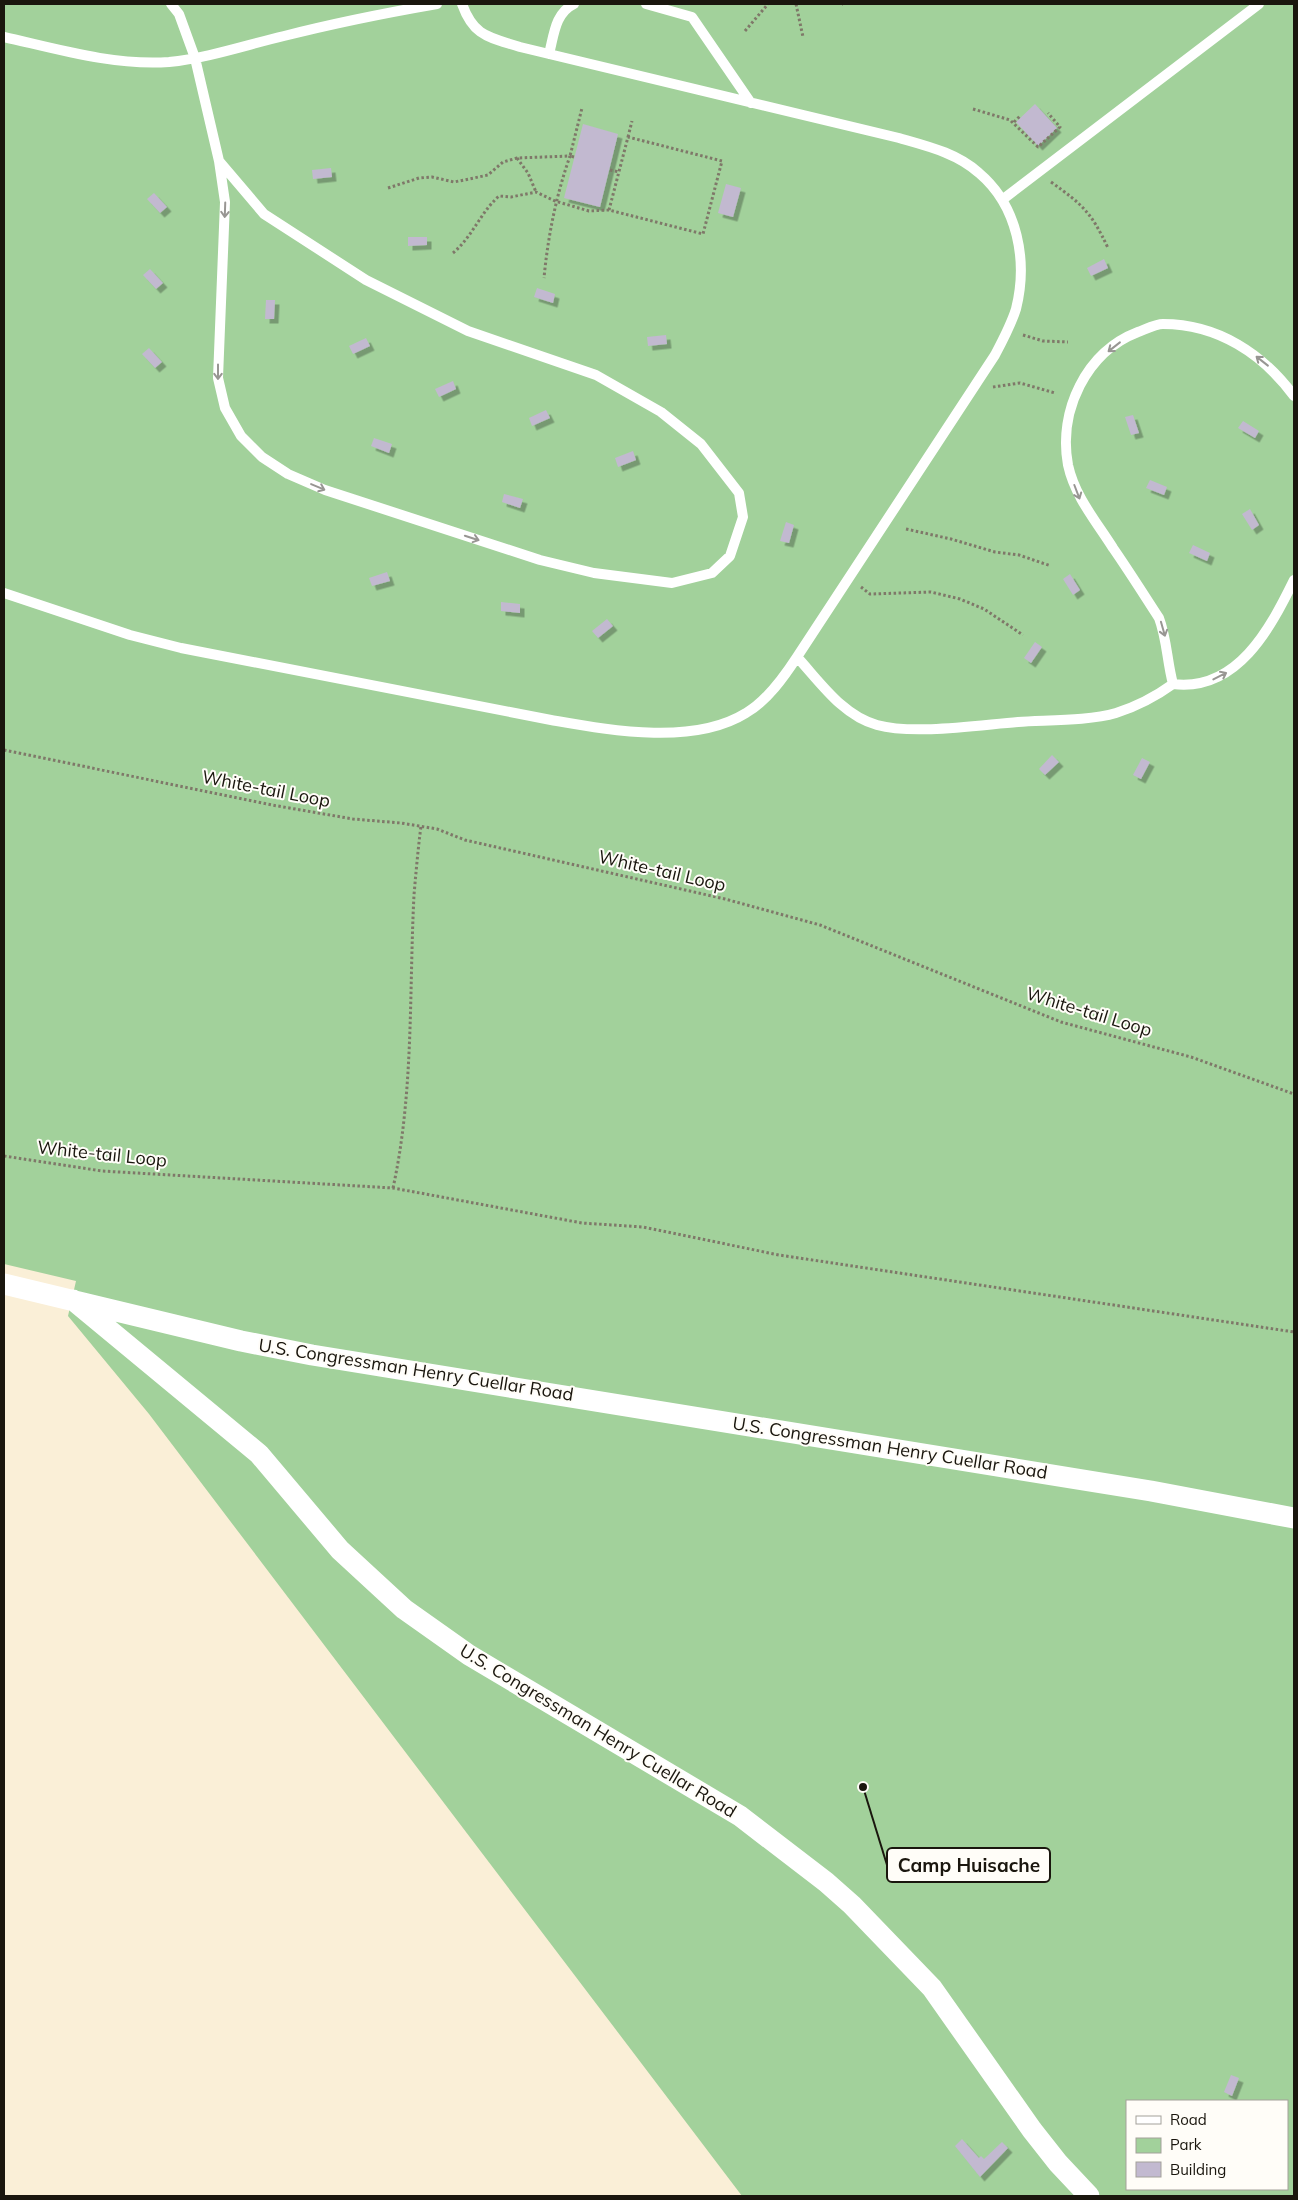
<svg xmlns="http://www.w3.org/2000/svg" width="1298" height="2200" font-family="Mulish,sans-serif">
<style>
.green{fill:#a2d19b;fill-rule:evenodd}
.building{fill:#c2b9d0;filter:url(#shadow)}
.lines{fill:none;stroke-linecap:round;stroke-linejoin:round}
.path{stroke:#7f7869;stroke-width:3;stroke-dasharray:2.5 2.5;stroke-linecap:butt}
.lane{stroke:#fff;stroke-width:10}
.street{stroke:#fff;stroke-width:21}
.oneway{stroke:#989693}
.labels{text-anchor:middle;stroke-width:4;stroke-linejoin:round;paint-order:stroke}
.street-label{font-size:18px;fill:#1a160e;stroke:#fffdf8}
.leader{fill:none;stroke:#1a160e;stroke-width:2}
.callout-dot{fill:#1a160e;stroke:#fffdf8;stroke-width:2}
.callout{fill:#fffdf8;stroke:#1a160e;stroke-width:2}
.callout-label{font-size:19px;text-anchor:middle;font-weight:bold;fill:#1a160e}
</style>
<defs>
<filter id="shadow"><feDropShadow dx="4.5" dy="4.5" stdDeviation="0" flood-color="#0004"/></filter>
</defs>
<rect width="100%" height="100%" fill="#faefd7"/>
<path class="green" d="M4 4H1294V2196H742L149 1414 68 1316 76 1281 4 1264ZM1127 2101H1287V2189H1127Z"/>
<path class="building" d="M1035 104 1057 128 1038 146 1016 122Z
M583 124 618 134 600 207 564 198Z
M331 168 332 177 313 179 312 170Z
M726 184 741 188 733 217 718 213Z
M154 193 167 207 160 213 147 199Z
M408 237H427V245L408 246Z
M1104 259 1108 268 1091 276 1087 268Z
M150 269 163 283 156 289 143 275Z
M537 288 555 294 553 303 534 297Z
M266 300H275L274 319H265Z
M666 335 667 344 648 346 647 337Z
M366 338 370 346 353 354 349 346Z
M149 348 162 362 155 368 142 354Z
M453 381 456 389 439 397 435 389Z
M546 410 550 418 532 426 529 418Z
M1133 415 1139 433 1131 435 1125 417Z
M1243 421 1259 431 1255 438 1238 428Z
M374 438 392 444 389 453 371 446Z
M633 451 636 460 618 467 615 458Z
M1150 480 1167 487 1164 495 1146 488Z
M504 494 523 499 520 508 502 502Z
M1250 509 1259 525 1252 530 1242 514Z
M786 522 794 525 789 543 780 541Z
M1193 545 1210 553 1207 561 1189 553Z
M387 572 390 581 372 586 369 578Z
M1070 574 1080 590 1073 595 1063 579Z
M501 602 520 604V613L501 611Z
M607 619 613 626 598 638 592 631Z
M1035 642 1042 647 1031 663 1024 658Z
M1052 755 1059 762 1045 775 1039 769Z
M1142 758 1150 762 1141 779 1133 775Z
M1231 2075 1239 2078 1232 2096 1224 2092Z
M962 2139 979 2158 981 2156 984 2159 1002 2142 1008 2148 980 2177 955 2146Z"/>
<g class="lines">
<path class="path" d="M796 4 803 37
M842 4H843
M745 31 768 4
M973 109 1010 120 1038 147 1060 127 1048 113
M1014 122 1021 115
M628 137 632 121
M574 157 570 156 582 108
M517 158 528 173 536 192
M610 170 619 172
M1051 182C1083 205 1091 212 1108 248
M388 188 419 178 432 177 454 182 469 179 488 175 503 162 517 158 570 156C556 196 548 236 544 278
M453 253C473 236 480 213 499 196L511 197 536 192 555 201 589 211 609 210 703 234 722 161 628 137 609 210
M1023 335 1043 341 1068 342
M993 387 1020 383 1055 393
M906 529 951 539 995 552 1019 555 1051 566
M861 587 870 594 931 592 960 599 984 609 1023 635
M4 750 272 805 353 819 401 823 437 829 465 840 725 899 820 925 1061 1022 1191 1057 1294 1094
M4 1156 102 1171 393 1188 582 1223 643 1227 779 1255 1294 1332
M393 1188C414 1092 409 992 414 895 416 872 418 849 421 826"/>
<path class="lane" d="M171 4 179 14 195 58 219 161 225 202 218 378 225 408 241 436 262 457 288 474 325 490 540 560 594 573 672 583 712 573 730 556 743 517 739 493 701 444 661 412 596 375 468 331 366 280 264 214 219 161
M646 4 692 17 751 103
M4 37C57 49 114 66 169 62 208 58 246 45 284 36 335 23 385 13 437 4
M549 54C554 35 555 13 574 4
M1002 200 1259 4
M4 593 130 635 181 648 551 720C609 730 693 746 746 713 767 701 784 677 797 657L995 355C1003 340 1011 325 1016 309 1028 261 1018 206 979 173 957 153 927 146 899 138L520 47C489 37 474 37 462 4
M797 657C820 682 843 716 877 725 914 735 979 725 1018 722 1047 720 1089 721 1116 713 1138 706 1155 697 1173 684 1237 692 1270 629 1294 580
M1173 684C1167 662 1167 639 1159 618 1144 595 1129 571 1113 548 1096 521 1075 497 1068 465 1058 411 1086 352 1138 332 1146 329 1156 324 1163 324 1218 324 1263 354 1294 396"/>
<path class="street" d="M4 1284 241 1341 312 1355 1151 1491 1294 1518
M73 1300 259 1454 340 1550 404 1609 469 1655 740 1816 826 1882 852 1905 932 1988 1032 2130 1058 2163 1089 2196"/>
</g>
<defs><path id="oneway-shaft" d="M-6 0H5M1.5-3L5.5 0L1.5 3" fill="none" stroke-width="1.6" stroke-linecap="round" stroke-linejoin="round" transform="scale(1.25)"/></defs>
<g class="oneway">
<use href="#oneway-shaft" transform="translate(225 210) rotate(92)"/>
<use href="#oneway-shaft" transform="translate(1114 347) rotate(142)"/>
<use href="#oneway-shaft" transform="translate(1262 361) rotate(-142)"/>
<use href="#oneway-shaft" transform="translate(218 372) rotate(90)"/>
<use href="#oneway-shaft" transform="translate(318 487) rotate(23)"/>
<use href="#oneway-shaft" transform="translate(1077 492) rotate(69)"/>
<use href="#oneway-shaft" transform="translate(472 538) rotate(18)"/>
<use href="#oneway-shaft" transform="translate(1163 629) rotate(74)"/>
<use href="#oneway-shaft" transform="translate(1220 676) rotate(-27)"/>
</g>
<g class="labels">
<g class="street-label">
<text transform="translate(266 789) rotate(11)" y="6">White-tail Loop</text>
<text transform="translate(662 871) rotate(13)" y="6">White-tail Loop</text>
<text transform="translate(1089 1012) rotate(17)" y="6">White-tail Loop</text>
<text transform="translate(102 1154) rotate(6)" y="6">White-tail Loop</text>
<text transform="translate(416 1370) rotate(9)" y="6">U.S. Congressman Henry Cuellar Road</text>
<text transform="translate(890 1448) rotate(9)" y="6">U.S. Congressman Henry Cuellar Road</text>
<text transform="translate(598 1731) rotate(31)" y="6">U.S. Congressman Henry Cuellar Road</text>
</g>
</g>
<path class="leader" d="M863 1787L887 1865"/>
<circle class="callout-dot" cx="863" cy="1787" r="5"/>
<rect class="callout" x="887" y="1848" width="163" height="34" rx="5"/>
<g class="callout-label">
<text x="969" y="1872">Camp Huisache</text>
</g>
<rect width="1298" height="2200" fill="none" stroke="#1a160e" stroke-width="10"/>
<rect x="1126" y="2100" width="162" height="90" fill="#fffdf8" stroke="#a3a19a"/>
<rect x="1136" y="2116" width="25" height="8" fill="#ffffff" stroke="#a3a19a"/>
<text x="1170" y="2125" font-size="15" fill="#1a160e">Road</text>
<rect x="1136" y="2138" width="25" height="15" fill="#a2d19b" stroke="#a3a19a"/>
<text x="1170" y="2150" font-size="15" fill="#1a160e">Park</text>
<rect x="1136" y="2162" width="25" height="15" fill="#c2b9d0" stroke="#a3a19a"/>
<text x="1170" y="2175" font-size="15" fill="#1a160e">Building</text>
</svg>
